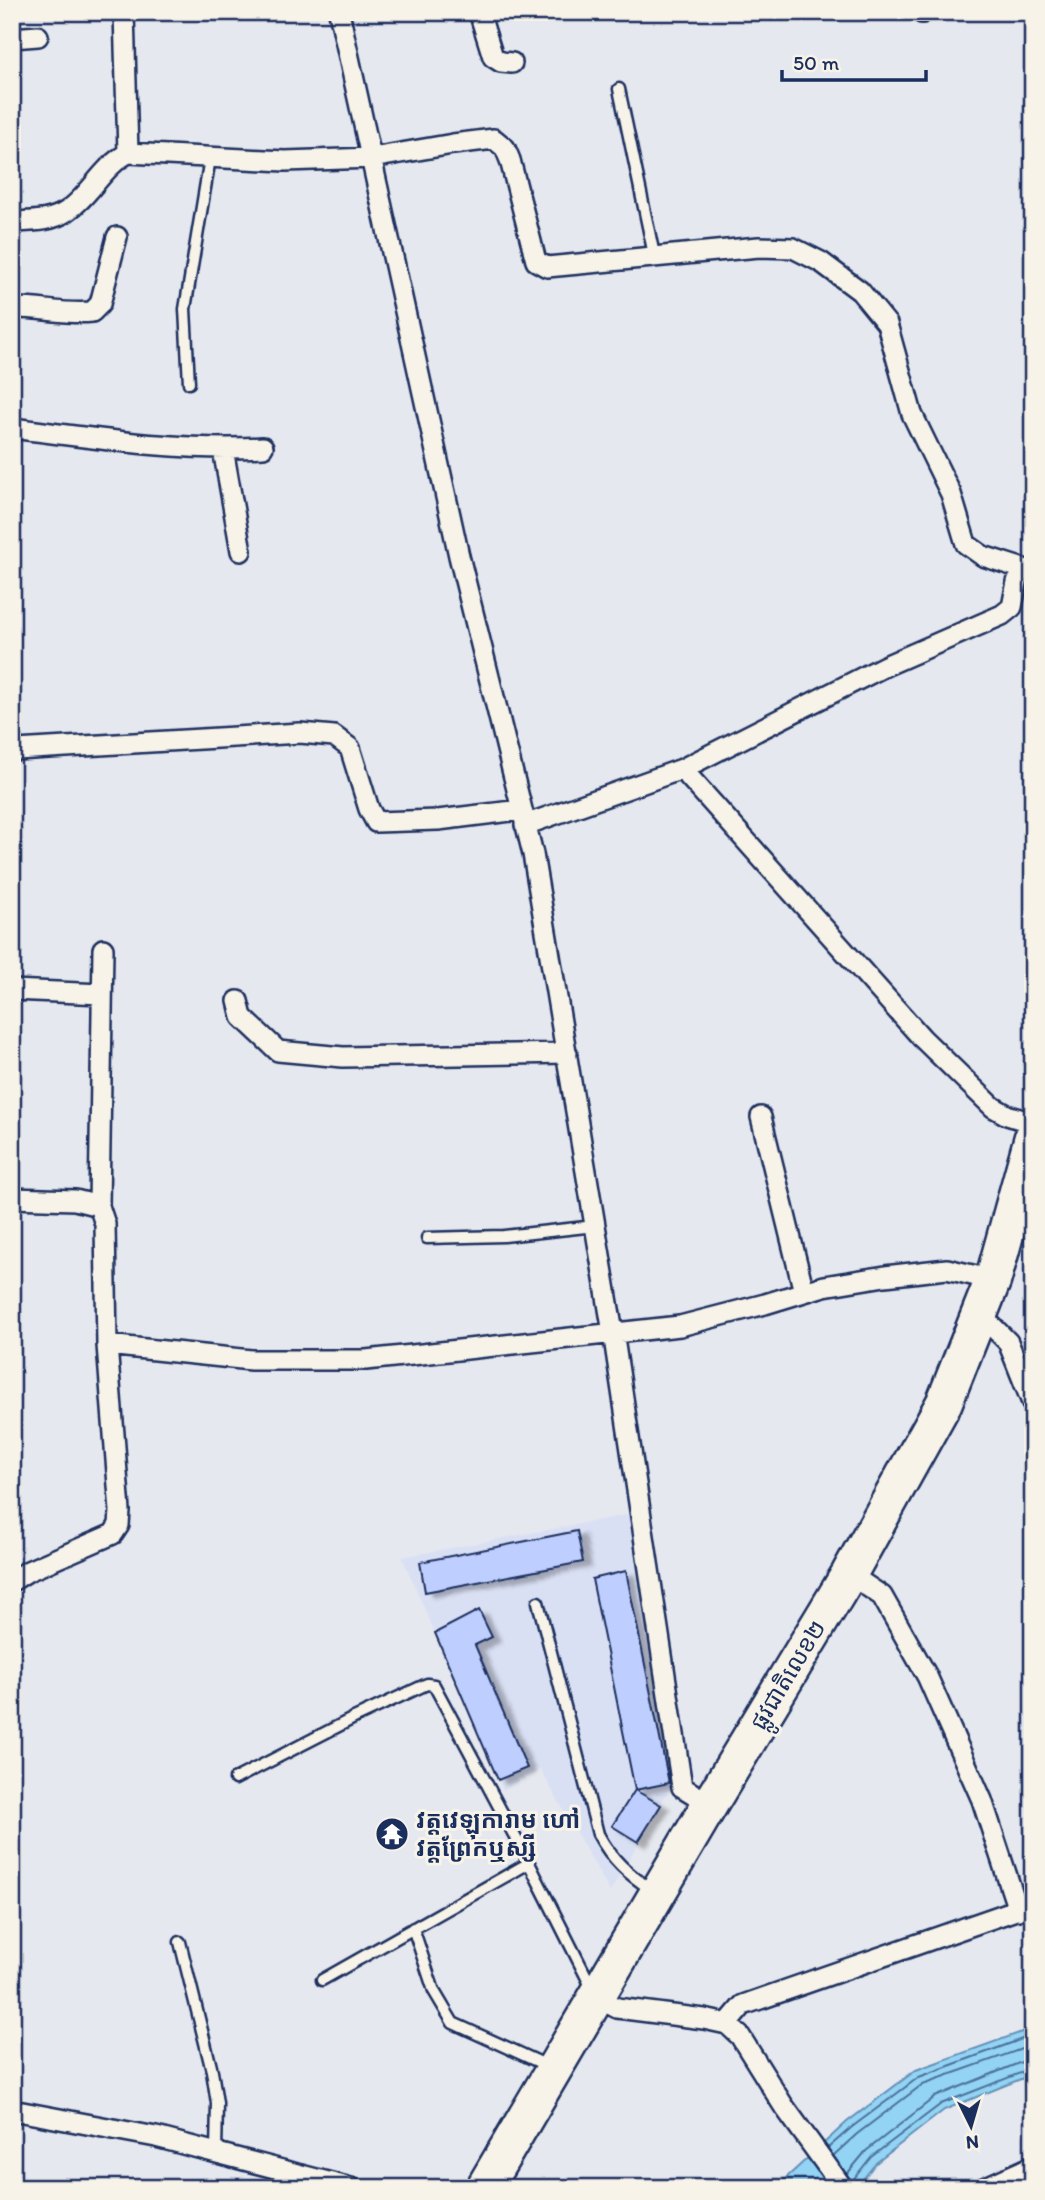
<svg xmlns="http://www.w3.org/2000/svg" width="1045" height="2200" font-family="Itim,'Noto Sans Khmer',sans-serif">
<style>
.built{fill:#dae0f4}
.water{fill:#93d3f4;stroke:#6391b8;stroke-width:2}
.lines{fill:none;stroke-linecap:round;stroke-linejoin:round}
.shore{stroke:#4b719a;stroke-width:2}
.building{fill:#beceff;stroke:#1b2f5e;stroke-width:2;filter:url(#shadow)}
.lane-casing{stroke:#1b2f5e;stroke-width:15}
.street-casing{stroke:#1b2f5e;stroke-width:24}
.highway-casing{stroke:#1b2f5e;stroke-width:40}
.lane{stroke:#f7f3e8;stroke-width:10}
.street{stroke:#f7f3e8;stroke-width:19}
.highway{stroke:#f7f3e8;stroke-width:35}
.labels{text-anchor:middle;stroke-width:6;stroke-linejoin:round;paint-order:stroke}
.street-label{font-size:24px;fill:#1b2f5e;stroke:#f7f3e8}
.poi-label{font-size:24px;font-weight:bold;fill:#1b2f5e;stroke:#f7f3e8;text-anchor:start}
</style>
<defs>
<filter id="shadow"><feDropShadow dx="8" dy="4.5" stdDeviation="2" flood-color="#0004"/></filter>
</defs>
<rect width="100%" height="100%" fill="#e6e8ef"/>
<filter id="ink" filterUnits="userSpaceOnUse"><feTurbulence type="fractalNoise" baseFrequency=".0143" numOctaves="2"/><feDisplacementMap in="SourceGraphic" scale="14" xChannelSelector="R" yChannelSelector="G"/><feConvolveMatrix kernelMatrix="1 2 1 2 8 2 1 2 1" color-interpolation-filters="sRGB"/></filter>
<g filter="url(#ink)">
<path class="built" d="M632 1514 671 1786 610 1892 540 1769 503 1790 402 1557Z"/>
<path class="water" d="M1033 2028V2074L944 2110 876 2163 856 2188H775L847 2122 916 2070Z"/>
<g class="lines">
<path class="shore" d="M828 2148 852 2127 919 2077 1033 2035
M834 2155 857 2134 923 2084 1033 2045
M847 2174 866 2151 935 2097 1024 2061 1033 2060
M852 2181 871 2157 941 2104 1033 2068"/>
</g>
<path class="building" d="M577 1531 583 1562 425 1592 420 1562Z
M626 1571 669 1783 635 1790 592 1579Z
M479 1610 492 1637 475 1645 527 1768 498 1780 435 1633Z
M635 1790 661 1805 638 1842 612 1826Z"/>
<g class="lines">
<defs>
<path id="lane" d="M619 89 654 255
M189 383 185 309 210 158
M427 1238 504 1236 595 1226
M538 1602 598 1834C612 1860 628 1874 652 1890
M235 1779 354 1718 427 1684 434 1685 529 1863 592 1988
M413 1928 434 1991 453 2023 550 2067
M180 1942 212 2071 217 2103 216 2153
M322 1980 529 1863"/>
<path id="street" d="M124 12 128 153
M339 12 459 556 533 854 615 1345 682 1787 710 1804
M479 12 493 57 501 62 512 63
M922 13 923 12
M12 38 38 36
M12 222C30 221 51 222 67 211 90 196 102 167 128 153L285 161 372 158 453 144 494 139 505 148 510 160 536 261 547 267 759 247 793 248 821 262 860 291 887 324 912 414 951 494 966 544 983 556 1033 572
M12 308C39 307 65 315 92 312L100 304 117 237
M12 428C95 438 179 452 263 447
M223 449 241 551
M12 745 16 750 300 733 334 736 350 748 369 809 376 822 438 820 520 810
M682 769 922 1038 993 1107 1007 1115 1033 1123
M525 825 682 769 885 666 1002 615 1012 607 1017 582
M12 990 102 994
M238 1001 242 1017 278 1051 343 1057 567 1053
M761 1117 804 1292
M12 1198 75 1200 99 1206
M980 1314 1008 1342 1033 1405
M107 1345 251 1360H366L680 1326 765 1304 824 1286 885 1276 947 1269 993 1280
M849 1574 882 1596 927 1676 982 1800 1018 1910
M12 1581 28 1571 113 1534 119 1525 120 1511 107 1345 105 1224 99 1206 103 949
M598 1998 617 2008 704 2019 727 2024 740 2036 783 2105 843 2188
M727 2024 743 2005 1033 1904
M12 2110 156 2137 351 2188
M984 2188 1033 2166"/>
<path id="highway" d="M484 2188 710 1804 849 1574 944 1403 993 1280 1033 1135"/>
</defs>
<use href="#lane" class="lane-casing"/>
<use href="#street" class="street-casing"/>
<use href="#highway" class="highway-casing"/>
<use href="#lane" class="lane"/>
<use href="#street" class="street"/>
<use href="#highway" class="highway"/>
</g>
</g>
<defs>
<symbol id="temple-disc" viewBox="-11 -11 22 22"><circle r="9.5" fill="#1b2f5e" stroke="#f7f3e8"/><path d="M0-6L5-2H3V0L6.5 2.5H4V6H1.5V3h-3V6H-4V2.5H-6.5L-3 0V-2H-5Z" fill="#fff"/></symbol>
</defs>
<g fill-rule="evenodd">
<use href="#temple-disc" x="373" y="1815" width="38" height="38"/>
</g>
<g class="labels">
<g class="street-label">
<text transform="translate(788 1675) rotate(-59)" y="8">ផ្លូវជាតិលេខ២</text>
</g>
<g class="poi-label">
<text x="416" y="1828">វត្តវេឡុការាម ហៅ<tspan x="416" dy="28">វត្តព្រែកឬស្សី</tspan></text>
</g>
</g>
<rect width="1045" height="2200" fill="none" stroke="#f7f3e8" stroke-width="42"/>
<rect x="21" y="21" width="1003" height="2158" fill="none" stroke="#1b2f5e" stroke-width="2.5" filter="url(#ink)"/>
<g transform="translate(971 2126) rotate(175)" stroke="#f7f3e8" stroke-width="5" paint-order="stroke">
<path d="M0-5L12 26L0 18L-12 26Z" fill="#1b2f5e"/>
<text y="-10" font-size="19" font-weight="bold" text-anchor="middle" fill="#1b2f5e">N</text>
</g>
<path d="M782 70v10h144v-10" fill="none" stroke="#1b2f5e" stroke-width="3.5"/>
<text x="793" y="70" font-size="21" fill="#1b2f5e" stroke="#f7f3e8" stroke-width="5" paint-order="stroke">50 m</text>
</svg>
